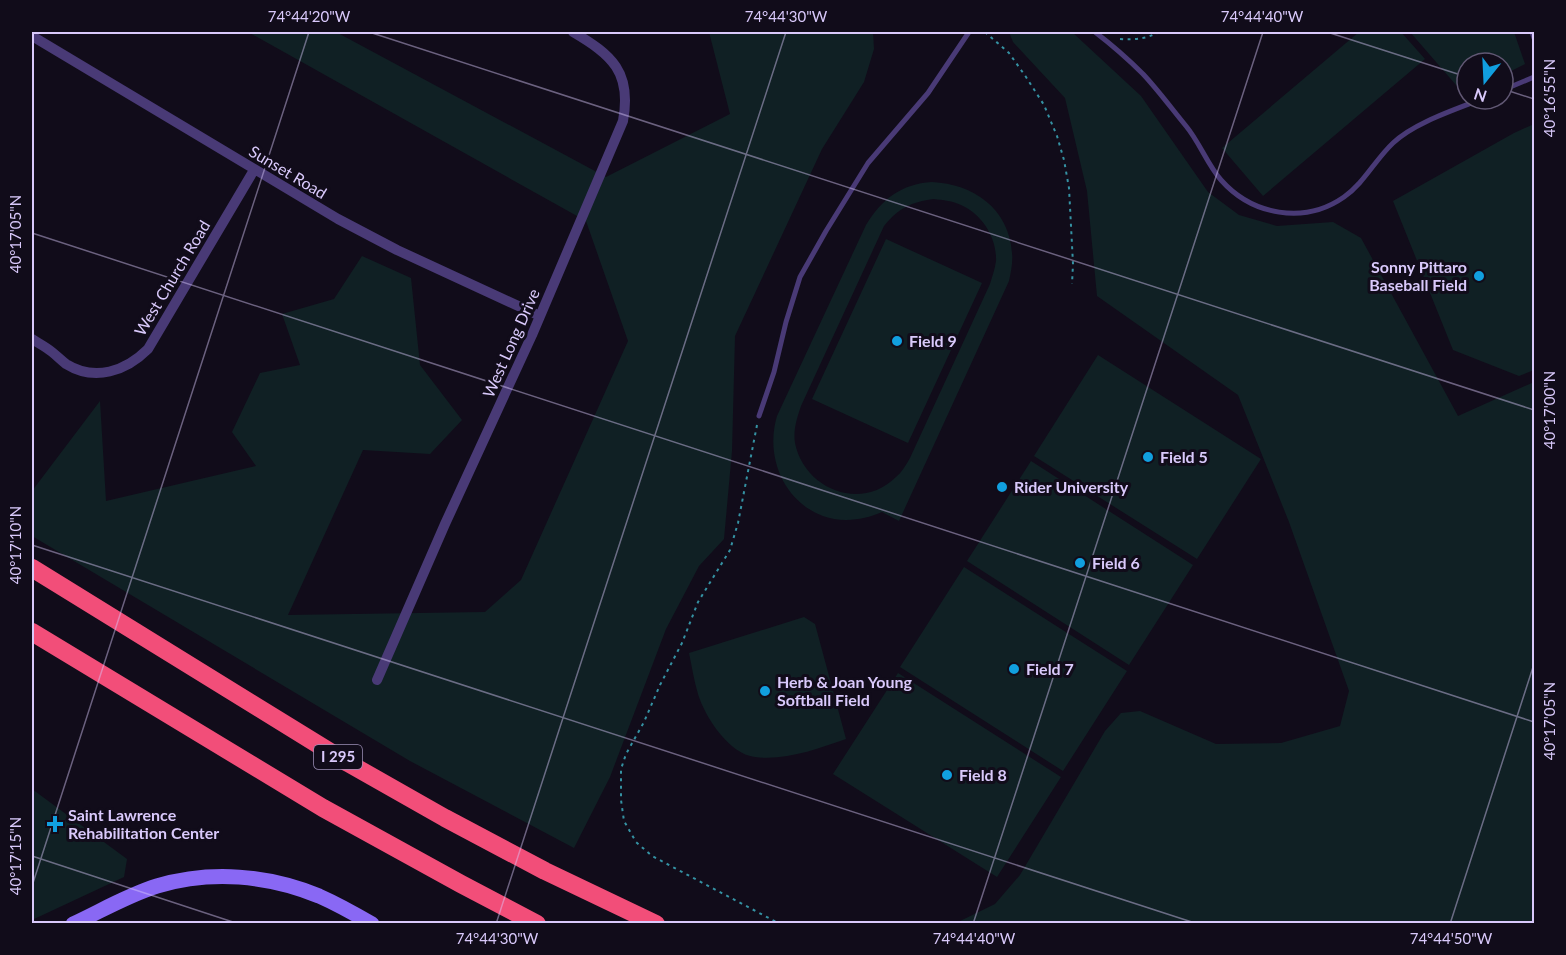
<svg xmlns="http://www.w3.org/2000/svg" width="1566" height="955" font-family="Lato,sans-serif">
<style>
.green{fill:#102024;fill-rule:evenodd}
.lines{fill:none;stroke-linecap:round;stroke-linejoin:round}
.path{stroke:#3592a3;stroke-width:2;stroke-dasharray:3 4.5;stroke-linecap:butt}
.lane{stroke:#493a76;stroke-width:5}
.street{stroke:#493a76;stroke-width:10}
.secondary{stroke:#8968f4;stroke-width:15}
.highway{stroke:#f24e79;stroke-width:18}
.ticks{fill:none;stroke:#d9c9fb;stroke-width:1.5;stroke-opacity:0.45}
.poi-dot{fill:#119fdf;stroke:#110c1a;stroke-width:2}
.labels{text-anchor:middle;stroke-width:6;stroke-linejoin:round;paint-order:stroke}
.shield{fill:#110c1a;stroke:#9d90b8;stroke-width:1.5}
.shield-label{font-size:15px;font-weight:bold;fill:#d9c9fb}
.street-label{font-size:16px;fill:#d9c9fb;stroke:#110c1a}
.poi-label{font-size:16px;font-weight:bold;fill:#d9c9fb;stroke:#110c1a;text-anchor:start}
.neatline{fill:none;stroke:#d9c9fb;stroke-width:2}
.ticks-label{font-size:15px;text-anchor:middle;fill:#d9c9fb}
</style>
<rect width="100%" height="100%" fill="#110c1a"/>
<path class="green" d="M248 32H336L606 177 730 114 709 32H873L874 49 864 82 822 149 735 336 732 451 724 539 699 566 666 629 610 777 574 848 410 761 32 536V491L100 401 106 501 256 466 232 432 260 373 300 365 282 314 334 299 362 256 411 278 420 365 462 420 430 454 363 450 288 615 485 612 521 580 628 341 586 221Z
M1009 32H1072L1141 96 1208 192 1239 215 1277 226 1333 222 1361 238 1458 416 1534 382V923H956L995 904 1020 875 1105 731 1121 713 1140 711 1216 744 1281 743 1340 726 1349 691 1289 522 1238 395 1097 296 1087 191 1065 98 1013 42Z
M1359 32H1401L1425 59 1263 196 1222 148Z
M1410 32H1514L1525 64 1503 75V63H1467V91L1463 93Z
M1534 124V370L1519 376 1453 350 1393 201 1514 133Z
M932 182C973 184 1009 208 1012 253 1013 262 1011 272 1009 281L899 521 882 512C864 520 842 523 823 516 783 501 765 456 777 416L866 225C882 199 901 184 932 182ZM934 199C943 200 953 201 961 205 982 214 997 238 996 261 995 269 992 277 990 284L910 458C906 465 902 472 896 477 861 512 804 489 795 443 793 430 797 418 801 406L884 226C899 208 911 202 934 199Z
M886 239 982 283 908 443 812 399Z
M1098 355 1261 459 1197 559 1034 456Z
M1031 461 1193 565 1129 665 967 561Z
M964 567 1127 671 1063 771 900 667Z
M804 617 815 624 846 739C817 749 785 761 755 757 729 754 705 717 698 694 694 681 692 667 689 653Z
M898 673 1061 777 997 877 833 774Z
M32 789 127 859 124 877 32 920Z"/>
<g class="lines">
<path class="path" d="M985 32 1009 53 1026 77 1044 105 1057 136 1064 160 1069 188 1073 264 1072 284
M1120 39C1135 40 1146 39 1159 32
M757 425 738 523 730 550 698 602 682 643 660 685 644 722 626 754 621 769V800L624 821 636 842 652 856 780 924"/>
<path class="lane" d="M1095 32C1112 45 1128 59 1143 74 1158 90 1172 109 1186 126 1200 143 1207 164 1221 180 1252 215 1304 225 1344 197 1364 183 1375 160 1393 143 1414 123 1454 110 1482 99
M1532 32 1534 38
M1503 90 1534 77
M759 416 774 372 786 322 800 277 826 231 868 163 928 93 969 32"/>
<path class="street" d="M32 36 338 219 397 250 540 316
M32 339C38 343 46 347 52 352 57 356 61 360 66 364 95 382 126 371 148 349L254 170
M377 680 445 524 532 335 623 121C632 72 612 55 573 32"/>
<path class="secondary" d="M73 924C101 911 128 895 157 886 211 870 268 875 319 896 337 904 355 914 372 924"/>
<path class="highway" d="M32 568 348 763 445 818 545 871 656 924
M32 632 323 808 461 884 537 924"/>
</g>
<path class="ticks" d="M369 32 1534 410M1327 32 1467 77M1503 89 1534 99M32 233 1534 722M32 545 1198 924M32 856 239 924M32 886 309 32M496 924 786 32M973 924 1263 32M1450 924 1534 664"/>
<g class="poi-dot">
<circle cx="1479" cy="276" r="6"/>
<circle cx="897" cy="341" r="6"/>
<circle cx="1148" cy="457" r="6"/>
<circle cx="1002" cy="487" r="6"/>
<circle cx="1080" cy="563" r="6"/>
<circle cx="1014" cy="669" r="6"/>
<circle cx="765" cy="691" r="6"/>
<circle cx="947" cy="775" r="6"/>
<path d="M52 815h6v6h6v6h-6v6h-6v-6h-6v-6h6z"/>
</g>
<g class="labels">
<rect class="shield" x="314" y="745" width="48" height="24" rx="4.5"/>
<g class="shield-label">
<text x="338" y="762">I 295</text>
</g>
<g class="street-label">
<text transform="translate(288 172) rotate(31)" y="6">Sunset Road</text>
<text transform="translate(172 278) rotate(-59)" y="6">West Church Road</text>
<text transform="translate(511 343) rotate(-66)" y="6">West Long Drive</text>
</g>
<g class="poi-label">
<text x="1467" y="273" text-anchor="end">Sonny Pittaro<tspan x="1467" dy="18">Baseball Field</tspan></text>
<text x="909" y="347">Field 9</text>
<text x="1160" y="463">Field 5</text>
<text x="1014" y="493">Rider University</text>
<text x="1092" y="569">Field 6</text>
<text x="1026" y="675">Field 7</text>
<text x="777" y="688">Herb &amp; Joan Young<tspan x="777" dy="18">Softball Field</tspan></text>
<text x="959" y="781">Field 8</text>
<text x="68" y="821">Saint Lawrence<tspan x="68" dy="18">Rehabilitation Center</tspan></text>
</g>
</g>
<rect width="1566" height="955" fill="none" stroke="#110c1a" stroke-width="66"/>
<g transform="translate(1485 81) rotate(198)"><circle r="28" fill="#110c1a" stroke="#615874" stroke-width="1.5"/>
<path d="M0-4.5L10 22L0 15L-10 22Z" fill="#119fdf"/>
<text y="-9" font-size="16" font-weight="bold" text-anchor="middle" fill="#d9c9fb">N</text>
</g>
<rect x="33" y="33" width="1500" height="889" class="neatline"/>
<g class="ticks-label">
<text x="309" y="22">74°44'20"W</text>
<text x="786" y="22">74°44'30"W</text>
<text x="1262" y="22">74°44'40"W</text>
<text transform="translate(1550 98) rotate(-90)" y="5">40°16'55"N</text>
<text transform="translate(16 234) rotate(-90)" y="5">40°17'05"N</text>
<text transform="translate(1550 410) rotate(-90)" y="5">40°17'00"N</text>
<text transform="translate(16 545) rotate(-90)" y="5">40°17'10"N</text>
<text transform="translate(1550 721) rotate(-90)" y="5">40°17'05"N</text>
<text transform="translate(16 856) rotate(-90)" y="5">40°17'15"N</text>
<text x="497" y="944">74°44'30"W</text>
<text x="974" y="944">74°44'40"W</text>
<text x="1451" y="944">74°44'50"W</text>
</g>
</svg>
